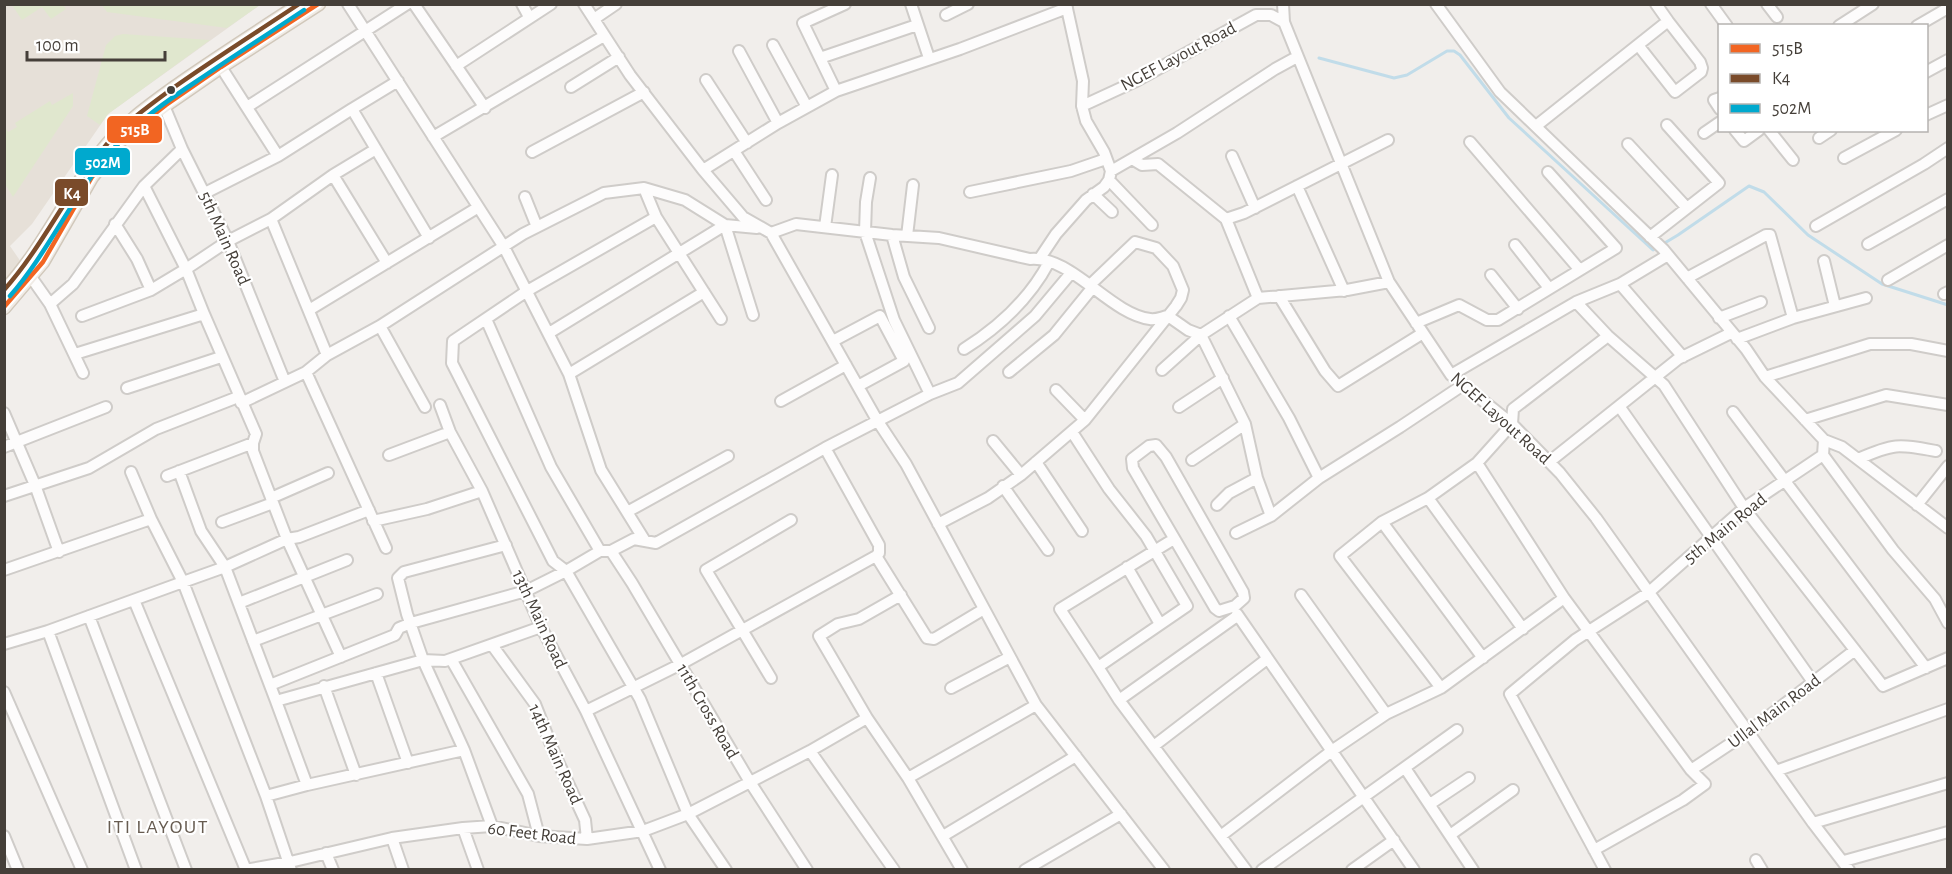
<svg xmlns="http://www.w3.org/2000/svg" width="1952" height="874" font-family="'Alegreya Sans',sans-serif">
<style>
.education{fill:#e6e0d8}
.green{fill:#e0e7ce}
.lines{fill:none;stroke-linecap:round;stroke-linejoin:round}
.stream{stroke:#c1dce9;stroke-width:3}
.minor-casing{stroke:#cfccc9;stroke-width:14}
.major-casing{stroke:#d1c8bb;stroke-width:15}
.minor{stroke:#fdfcfc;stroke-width:10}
.major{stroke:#f0ebe5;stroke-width:12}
.bus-1-casing{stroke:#fff;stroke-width:9}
.bus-2-casing{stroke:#fff;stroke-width:9}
.bus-3-casing{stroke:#fff;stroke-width:9}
.bus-1{stroke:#f26522;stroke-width:4.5}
.bus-2{stroke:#7a4b2a;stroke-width:4.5}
.bus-3{stroke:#00a9ce;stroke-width:4.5}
.bus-dot{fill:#453f39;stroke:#fff;stroke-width:2}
.labels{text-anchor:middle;stroke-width:4.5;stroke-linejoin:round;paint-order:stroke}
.street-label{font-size:18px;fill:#453f39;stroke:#fff}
.neighbourhood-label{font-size:20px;letter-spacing:1.5px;fill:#675c51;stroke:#fff}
.line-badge{stroke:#fff;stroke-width:2}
.badge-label{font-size:16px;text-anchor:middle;font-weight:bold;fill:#fff}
</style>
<rect width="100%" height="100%" fill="#f1eeeb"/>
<path class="education" d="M5 5H260L108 114 32 224 10 246 21 262 5 280Z"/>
<path class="green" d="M12 5H63L66 9 51 19 42 7 22 20Z
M102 5H260L227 28 107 12Z
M123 34 210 40 108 114 100 125 87 116 106 45 115 36Z
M73 93V106L13 197 5 184V127L8 132 17 127 15 123 50 101 52 105Z"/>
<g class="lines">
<path class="stream" d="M1319 58 1394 78 1407 75 1447 51H1454L1460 55 1509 118 1653 250 1678 235 1749 186 1764 192 1808 235 1882 284 1948 305"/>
<defs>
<path id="minor" d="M348 4 504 247 569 374 601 470 645 541
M414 4 485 108
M522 4 529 17
M584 4 630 75 703 170 743 217 771 233 877 420 906 464 1036 705 1164 870
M911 4 929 58
M1066 4 1083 81 1082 106 1134 82 1256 15H1271L1284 22 1389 282 1451 375 1512 424 1560 473 1596 518 1813 823 1849 870
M1283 4 1284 22
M1436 4 1500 92 1663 249 1746 349 1765 377 1824 440 1842 447 1948 528
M1711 4 1727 26
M1767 4 1777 17
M946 15 968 4
M594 19 616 4
M1839 26 1873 4
M1917 26 1948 8
M773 45 807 107
M1638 45 1675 92 1701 72 1702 68 1700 62 1668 21
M739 51 778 123
M820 58 917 25
M456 66 551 4
M221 67 278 156
M1926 72 1948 60
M706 80 747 143
M398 81 352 109 429 238
M571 87 619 57
M836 91 803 23 845 4
M1720 98 1714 100 1720 109
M162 101 182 149 228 241 285 382
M247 107 407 4
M1926 115 1948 105
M1536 126 1668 21 1656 4
M1735 130 1744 141 1759 130
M1769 130 1793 160
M1704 133 1720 122
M433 137 604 36
M1819 138 1831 130
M1470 142 1579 269
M1628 144 1687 208
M734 151 766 200
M532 152 644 92
M1232 156 1255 208
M1844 158 1896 130
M1132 159 1142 165 1158 164 1226 219
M703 170 778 123 836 91 960 49 1067 8
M1111 171 1177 133 1275 69 1297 57
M333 175 387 263
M870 178 866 202 865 232 894 320 930 394
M1109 180 1152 225
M144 186 186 269 228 241 271 219 333 175 376 149
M1297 186 1344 291
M644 188 656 217
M970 192 1071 171 1106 159
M205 193 278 156 352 109
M1093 194 1112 212
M525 197 537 227
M271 219 327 355
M115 224 137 259 151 290 186 269 204 314
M1816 226 1924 164 1948 148
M825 227 832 175
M771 233 796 224 892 235 939 238 1030 259C1071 255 1110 314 1150 319 1156 320 1162 317 1168 316L1188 330 1201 335 1258 298 1347 290 1389 282
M892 235 904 277 929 328
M907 236 913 185
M1650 237 1719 183 1667 125
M1868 244 1948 199
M1515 245 1549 288
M1040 258 1056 234 1086 200 1104 187 1109 180 1111 171 1104 152 1086 121 1082 106
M1824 261 1835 306
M1491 275 1518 309
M31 277 50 304 83 373
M1687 278 1766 235H1770L1793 318
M1888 280 1948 245
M1620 284 1683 357
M1944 294 1948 292
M1279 296 1325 371 1338 386 1423 333
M1258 298 1226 219 1244 213 1388 140
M1576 302 1608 336 1664 385 1744 508 1883 686 1948 658
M50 304 73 284 144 186 182 149
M309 310 477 208
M82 316 151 290
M1229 316 1289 418 1319 478
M1719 318 1761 302
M486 319 551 467 600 551
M721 319 656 217 527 291 453 341 452 363 553 561 566 571 640 699 688 814 726 870
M1416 323 1459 305 1487 320H1498L1616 248 1548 172
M380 326 425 407
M549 333 725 225 753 315
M1737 339 1793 318 1866 298
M833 341 880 316 904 361 858 386
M964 349C999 327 1030 298 1049 262
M75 354 204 314 256 434 253 443V451L287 539 341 657
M1162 370 1201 335 1245 424 1257 478 1271 516
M306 372 386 548
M1009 372 1054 335 1093 287
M569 374 704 292
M1451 375 1576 302 1620 284 1668 255
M1765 377 1870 344H1911L1948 351
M127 388 221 357
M1056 390 1085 420
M781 401 846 365
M241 403 306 372 327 355 380 326 523 234 604 193 644 188 685 200 725 225 757 228
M440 405 450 432 482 491 541 627 586 711 660 870
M1619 406 1813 682
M1179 407 1223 378
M1733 412 1926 668
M4 413 35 485 59 552
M1805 420 1886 395 1948 405
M1072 432 1109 489 1146 536 1187 606 1098 667 1119 700 1246 870
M993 441 1021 475
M1156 445 1166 457 1243 592 1244 598 1235 606 1219 611 1215 608 1133 468 1132 459 1149 446Z
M4 447 106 407
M389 455 450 432
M1823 455 1893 550 1935 599 1948 623
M1858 459C1894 443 1898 444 1936 451
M1192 460 1245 424
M1036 462 1082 531
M1549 462 1678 359 1731 333
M1477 463 1564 598 1691 770 1705 784 1683 800 1594 850
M179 471 201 531 225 567 287 539 299 537 369 510
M131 472 151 519
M167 476 253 443
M1003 486 1048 550
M4 496 89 468 156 429 238 397
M271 498 328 473
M1428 498 1523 629
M1217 505 1229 493 1257 478
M1917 505 1948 466
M627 512 728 456
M373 521 427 509 482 491
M222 522 273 503
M1382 522 1483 658
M938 524 988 498 1021 475 1085 420 1176 306 1181 298 1183 290 1173 266 1156 248 1135 242 1090 285
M1236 533 1271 516 1319 478 1400 427 1463 385
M611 551 632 583 750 782 807 870
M876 556 927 638 934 639 984 609
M1127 567 1160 624
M4 570 151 519 183 582 225 567 276 701 423 660 445 661 541 627
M901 595 859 619 838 624 819 636 867 718 908 778 1036 705
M1301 595 1386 714
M134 600 246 870
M239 603 347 560
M1237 614 1414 870
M89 616 186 870
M48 631 136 870
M253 641 377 594
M4 644 48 631 183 582 266 796 291 870
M492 645 535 704 555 755 585 820 587 839
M451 659 528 794 539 836
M1098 667 1060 609 1169 542
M376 673 408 763
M771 678 706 570 791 520
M270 685 395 635 399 628 411 623 526 591 566 571 600 551H611L634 539 656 543 825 448 930 394 958 383 1035 316 1071 273
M324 686 356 775
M951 688 1010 657
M1441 688 1340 556 1382 522 1428 498 1477 463 1512 424 1513 409 1608 336
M4 692 82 870
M1119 700 1237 616
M276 701 307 785
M586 711 681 664 876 556 879 553V545L825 448
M1155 745 1267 659
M810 751 894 870
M1405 768 1473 870
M1691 770 1748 732 1855 650
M1776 771 1948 709
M908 778 962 870
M266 796 307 785 464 750
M1430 804 1469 778
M1813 823 1948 783
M492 826 464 750 423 660 407 614 398 578 404 572 506 545
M463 828 478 870
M1222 835 1333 750 1386 714 1441 688 1564 598
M1450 835 1513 790
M4 836 18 870
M943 836 1076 756
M392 838 403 870
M326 853 333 870
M1756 860 1762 870
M1844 861 1948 832
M245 870 290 862 392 838 463 828 492 826 539 836 587 839 643 831 688 814 810 751 867 718
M1025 870 1121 814
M1262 870 1457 730
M1352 870 1394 840
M1605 870 1510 694 1575 640 1648 593 1744 508 1823 455 1824 440"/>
<path id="major" d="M4 291C43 250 65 197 100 153 122 124 153 103 182 82 221 55 260 30 300 4
M4 308 43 262 92 177 121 140 166 105 221 67 319 4"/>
</defs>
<use href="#minor" class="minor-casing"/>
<use href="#major" class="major-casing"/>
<use href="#minor" class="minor"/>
<use href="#major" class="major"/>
<defs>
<path id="bus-1" d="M4 307 43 262 92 177 121 140 166 105 221 67 318 4"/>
<path id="bus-2" d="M4 290C44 245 68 190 107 144 126 122 150 105 173 88 214 59 257 32 299 4"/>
<path id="bus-3" d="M10 296C50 250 74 192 115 147 138 121 168 100 197 81 232 57 268 34 304 10"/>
</defs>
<use href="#bus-1" class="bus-1-casing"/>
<use href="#bus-2" class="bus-2-casing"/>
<use href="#bus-3" class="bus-3-casing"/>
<use href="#bus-1" class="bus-1"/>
<use href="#bus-2" class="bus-2"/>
<use href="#bus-3" class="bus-3"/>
</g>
<circle class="bus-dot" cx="171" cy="90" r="5"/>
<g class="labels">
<g class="street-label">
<text transform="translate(1178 56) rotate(-28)" y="6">NGEF Layout Road</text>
<text transform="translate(225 238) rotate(66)" y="6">5th Main Road</text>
<text transform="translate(1501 418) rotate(42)" y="6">NGEF Layout Road</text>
<text transform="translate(1725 528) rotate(-39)" y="6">5th Main Road</text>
<text transform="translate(540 619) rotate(65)" y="6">13th Main Road</text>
<text transform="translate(708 711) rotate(60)" y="6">11th Cross Road</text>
<text transform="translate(1774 711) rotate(-37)" y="6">Ullal Main Road</text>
<text transform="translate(556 754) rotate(66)" y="6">14th Main Road</text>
<text transform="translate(532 833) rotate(7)" y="6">60 Feet Road</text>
</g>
<g class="neighbourhood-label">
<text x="158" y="833">ITI LAYOUT</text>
</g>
</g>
<g class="line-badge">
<rect x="106" y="115" width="57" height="29" rx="6" fill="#f26522"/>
<rect x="74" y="147" width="57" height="29" rx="6" fill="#00a9ce"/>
<rect x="54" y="178" width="35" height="29" rx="6" fill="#7a4b2a"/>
</g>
<g class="badge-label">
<text x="135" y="135">515B</text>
<text x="103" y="168">502M</text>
<text x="72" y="199">K4</text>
</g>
<rect width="1952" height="874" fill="none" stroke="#453f39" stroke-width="12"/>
<rect x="1718" y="24" width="210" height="108" fill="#ffffff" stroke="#b5b2b0" stroke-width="1.5"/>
<rect x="1730" y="44" width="30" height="9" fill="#f26522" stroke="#b5b2b0" stroke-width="1.5"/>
<text x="1772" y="54" font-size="18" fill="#453f39">515B</text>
<rect x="1730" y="74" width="30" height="9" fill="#7a4b2a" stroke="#b5b2b0" stroke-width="1.5"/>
<text x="1772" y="84" font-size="18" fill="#453f39">K4</text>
<rect x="1730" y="104" width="30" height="9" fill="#00a9ce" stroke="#b5b2b0" stroke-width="1.5"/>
<text x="1772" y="114" font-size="18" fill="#453f39">502M</text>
<path d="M27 51v9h138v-9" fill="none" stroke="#453f39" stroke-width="3"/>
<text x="36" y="51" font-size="18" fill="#453f39" stroke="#ffffff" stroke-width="4.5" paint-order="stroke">100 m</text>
</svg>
